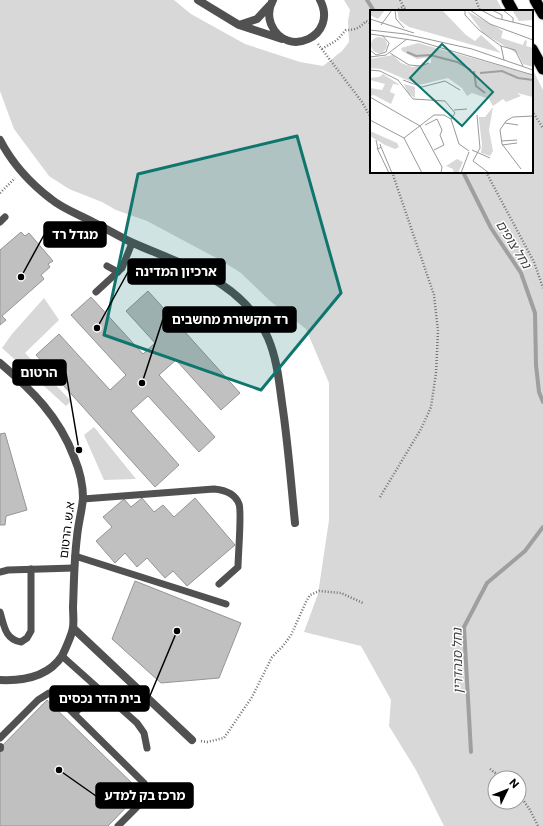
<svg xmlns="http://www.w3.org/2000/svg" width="543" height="826" font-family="Commissioner,'Noto Sans Hebrew',sans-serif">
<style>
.green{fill:#d8d8d8;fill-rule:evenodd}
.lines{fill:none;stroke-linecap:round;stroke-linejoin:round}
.stream{stroke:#9f9f9f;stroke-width:4}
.building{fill:#c0c0c0;stroke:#959595}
.trunk-casing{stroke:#dbdbdb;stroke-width:13}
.path{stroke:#737373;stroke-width:2.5;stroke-dasharray:1 2;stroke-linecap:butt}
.service{stroke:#515151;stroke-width:7}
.pedestrian{stroke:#515151;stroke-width:8}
.minor{stroke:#515151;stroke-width:8}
.tertiary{stroke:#515151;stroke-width:8}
.trunk{stroke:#000;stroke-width:11}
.marked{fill:#0f766e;fill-opacity:0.2;stroke:#0f766e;stroke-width:3;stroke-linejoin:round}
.labels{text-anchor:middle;stroke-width:3;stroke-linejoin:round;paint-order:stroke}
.street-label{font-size:12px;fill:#000;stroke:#fff}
.water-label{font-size:13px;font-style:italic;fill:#404040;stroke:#fff}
.inset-river{fill:none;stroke:#9f9f9f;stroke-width:2}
.inset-road{fill:none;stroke:#999;stroke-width:1}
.view{fill:#0f766e;fill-opacity:0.15;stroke:#0f766e;stroke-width:2}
.inset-edge{fill:none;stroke:#000;stroke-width:2}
.leader{fill:none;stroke:#000;stroke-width:1.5}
.callout-dot{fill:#000;stroke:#fff;stroke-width:1.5}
.callout{fill:#000;stroke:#000;stroke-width:1.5}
.callout-label{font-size:13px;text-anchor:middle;font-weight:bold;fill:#fff}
</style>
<rect width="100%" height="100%" fill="#fff"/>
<path class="green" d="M0 0H174L191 14 245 44 300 62 323 66 342 51 349 42 348 21 350 10 344 0H497L503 11H371V172H532V68L543 90V826H444L416 770 389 726 391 700 361 646 304 632 318 594 329 520V383L306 329 270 301 241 273 222 261 147 221 116 210 102 202 69 189 49 176 14 129 0 91ZM495 778H519V802H495Z
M44 298 59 320 25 353 71 401 66 406 2 348 12 334Z
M94 427 136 479 104 480 84 435Z"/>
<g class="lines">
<path class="stream" d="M367 0 374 11
M463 172 491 228 521 273 535 313 536 365 539 392 543 402
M471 752 464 627 487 583 525 551 543 527"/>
</g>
<path class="building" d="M21 232 25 236 29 233 53 261 48 264 50 267 41 275 44 279 2 316 6 320 0 325V250Z
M148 291 240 393 221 410 176 360 159 375 215 437 199 452 148 396 131 411 179 465 155 487 36 355 59 334 110 390 126 375 71 315 91 297 143 354 155 343 126 311Z
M5 433 27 510 6 516 5 525H0V434Z
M142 498 154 512 163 505 174 517 195 498 235 545 187 586 173 571 165 578 147 558 137 567 125 553 115 563 96 541 112 527 103 517 124 499 131 507Z
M135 581 241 623 219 678 161 683 112 639Z
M47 700 141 792 108 826H0V748Z"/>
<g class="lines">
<defs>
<path id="trunk" d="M507 0 513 11
M535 0 543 14
M532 49 543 69"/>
</defs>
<use href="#trunk" class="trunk-casing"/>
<path class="path" d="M400 0 406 11
M476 0 480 11
M396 11 404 6
M318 44 362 102 371 118
M322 49 337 40 346 30C355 30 360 28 366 21L370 23H371
M532 111 543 128
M486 172 534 262 543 288
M0 193 15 178
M380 497 421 429 431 407 436 373 438 331 434 295 392 172
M201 741 207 742 224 738 252 697 272 657 283 646 291 635 306 602 310 595 319 591 341 593 363 603
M490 769 502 778
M519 794 530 810 538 826"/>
<path class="service" d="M0 222 5 217
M107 266 118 272
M96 292 122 268 132 243
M83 499 214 489C225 490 235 493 239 504 242 511 238 556 238 567L219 584
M75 556 226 604
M0 572 8 570 74 568
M0 612C4 625 5 640 21 642L27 638 31 631V569
M62 656 137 723 144 733 147 748
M74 714 98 689
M0 738 38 700 49 693 60 700 144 783 147 794 141 803 118 826"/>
<path class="pedestrian" d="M0 747V748"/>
<path class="minor" d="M198 0 239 25 282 39
M273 0C269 7 268 16 271 24 286 60 339 36 320 0
M239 25 257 19 270 5
M0 140C12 163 30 183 51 199 63 209 80 215 93 222 107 229 120 237 133 243 185 266 243 281 268 338 277 359 279 381 282 403 288 443 291 483 295 523
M73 628 192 740"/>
<path class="tertiary" d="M0 363C32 390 59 417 74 457 79 469 83 484 83 498 82 511 78 524 77 537 74 560 74 584 73 607 73 613 74 621 73 628 72 634 65 650 62 656 48 677 23 681 0 680"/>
<use href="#trunk" class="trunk"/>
</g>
<path class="marked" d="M297 136 341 293 261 390 104 335 138 174Z"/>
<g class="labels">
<g class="street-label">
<text transform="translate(67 530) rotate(-83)" y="4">א.ש. הרטום</text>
</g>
<g class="water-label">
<text transform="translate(514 244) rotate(58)" y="5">נחל צופים</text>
<text transform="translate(457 661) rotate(-91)" y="5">נחל סנהדרין</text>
</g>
</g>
<g transform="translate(370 10)">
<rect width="163" height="163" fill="#fff"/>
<path d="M0 0H15L8 9 0 5ZM27 0H72L96 25 105 31 111 25 131 43 39 17 29 10ZM142 0H163V10L149 11ZM97 1 133 21 131 28 153 35 155 30 157 31 156 36 163 38V57L153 54 148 44 113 23ZM1 35a8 8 0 1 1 16 0a8 8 0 1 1-16 0ZM48 33 163 65V87L147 83 151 86 136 92 133 89 123 96 119 89 102 83 97 86 92 78 78 68 49 75 11 59 0 58V49L23 45 31 53 42 57 61 53V47L47 49 32 41 31 38ZM13 64 30 75 23 74 20 82 25 84 21 94 4 85 0 86V78L12 80 15 74 0 70V68L9 67ZM34 74 45 77V88L38 83ZM123 97 119 120 123 141 120 146 111 143 112 135 109 110V107H115ZM0 121 27 133 29 137 25 139 15 135 0 126ZM87 149 93 152 88 163H84L83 159 76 156Z" fill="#d8d8d8"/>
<path class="inset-river" d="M37 42 46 46 60 45 87 52 101 60M104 61 106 76 115 83M110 63 132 61 148 68 163 70"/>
<path class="inset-road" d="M25 0 26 9 34 18M100 0 120 14 163 30M111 0 126 8 163 17M122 0 132 5V9M133 0 143 8V12M95 1V5L109 20 131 36 134 50M0 9 44 23M11 15 22 0M0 20 35 24 102 39 163 60M0 24 48 31 163 65M131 36 145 40 153 56M0 40 6 45 16 42 19 33 12 25M20 43 39 55 51 56 59 53M0 47 16 45 37 29M0 60 10 61 28 70 43 89 75 91 85 103 81 109M33 70 52 77 75 71 90 80M0 87 50 116 72 157 71 163M84 100 97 99M107 105 110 138 103 151 119 163M81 109 89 134 99 141M0 110 34 128 52 163M135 113 148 115M55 115 67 109 72 120 70 125 74 135 64 140M34 128 64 105H74L81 109M6 130 8 139 11 137 10 134M131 131 147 130M132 135 147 133M11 137 22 163M7 138 19 163M102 140 120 148M151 159 132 134 130 120 136 111 143 107 163 106M91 163 99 142"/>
<path class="view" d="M72 34 123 82 92 116 40 68Z"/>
<rect width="163" height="163" class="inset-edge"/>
</g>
<path class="leader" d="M21 277L44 235M97 328L128 272M142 383L163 319M79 450L66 373M177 631L149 698M59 770L96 796"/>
<g class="callout-dot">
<circle cx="21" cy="277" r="4"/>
<circle cx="97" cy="328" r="4"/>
<circle cx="142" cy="383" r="4"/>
<circle cx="79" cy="450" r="4"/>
<circle cx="177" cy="631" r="4"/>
<circle cx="59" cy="770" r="4"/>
</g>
<g class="callout">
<rect x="44" y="222" width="62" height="25" rx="4"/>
<rect x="128" y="259" width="97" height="25" rx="4"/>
<rect x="163" y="307" width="133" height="25" rx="4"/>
<rect x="13" y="360" width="53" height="25" rx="4"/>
<rect x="50" y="686" width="99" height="25" rx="4"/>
<rect x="96" y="783" width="97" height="25" rx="4"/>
</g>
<g class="callout-label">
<text x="75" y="239">מגדל רד</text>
<text x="176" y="276">ארכיון המדינה</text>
<text x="230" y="324">רד תקשורת מחשבים</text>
<text x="39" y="377">הרטום</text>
<text x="100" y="703">בית הדר נכסים</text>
<text x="145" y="800">מרכז בק למדע</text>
</g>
<g transform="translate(507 790) rotate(47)"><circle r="19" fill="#ffffff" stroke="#999999"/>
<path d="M0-3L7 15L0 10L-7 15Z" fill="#000000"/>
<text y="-6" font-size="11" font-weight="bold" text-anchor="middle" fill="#000000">N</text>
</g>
</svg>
